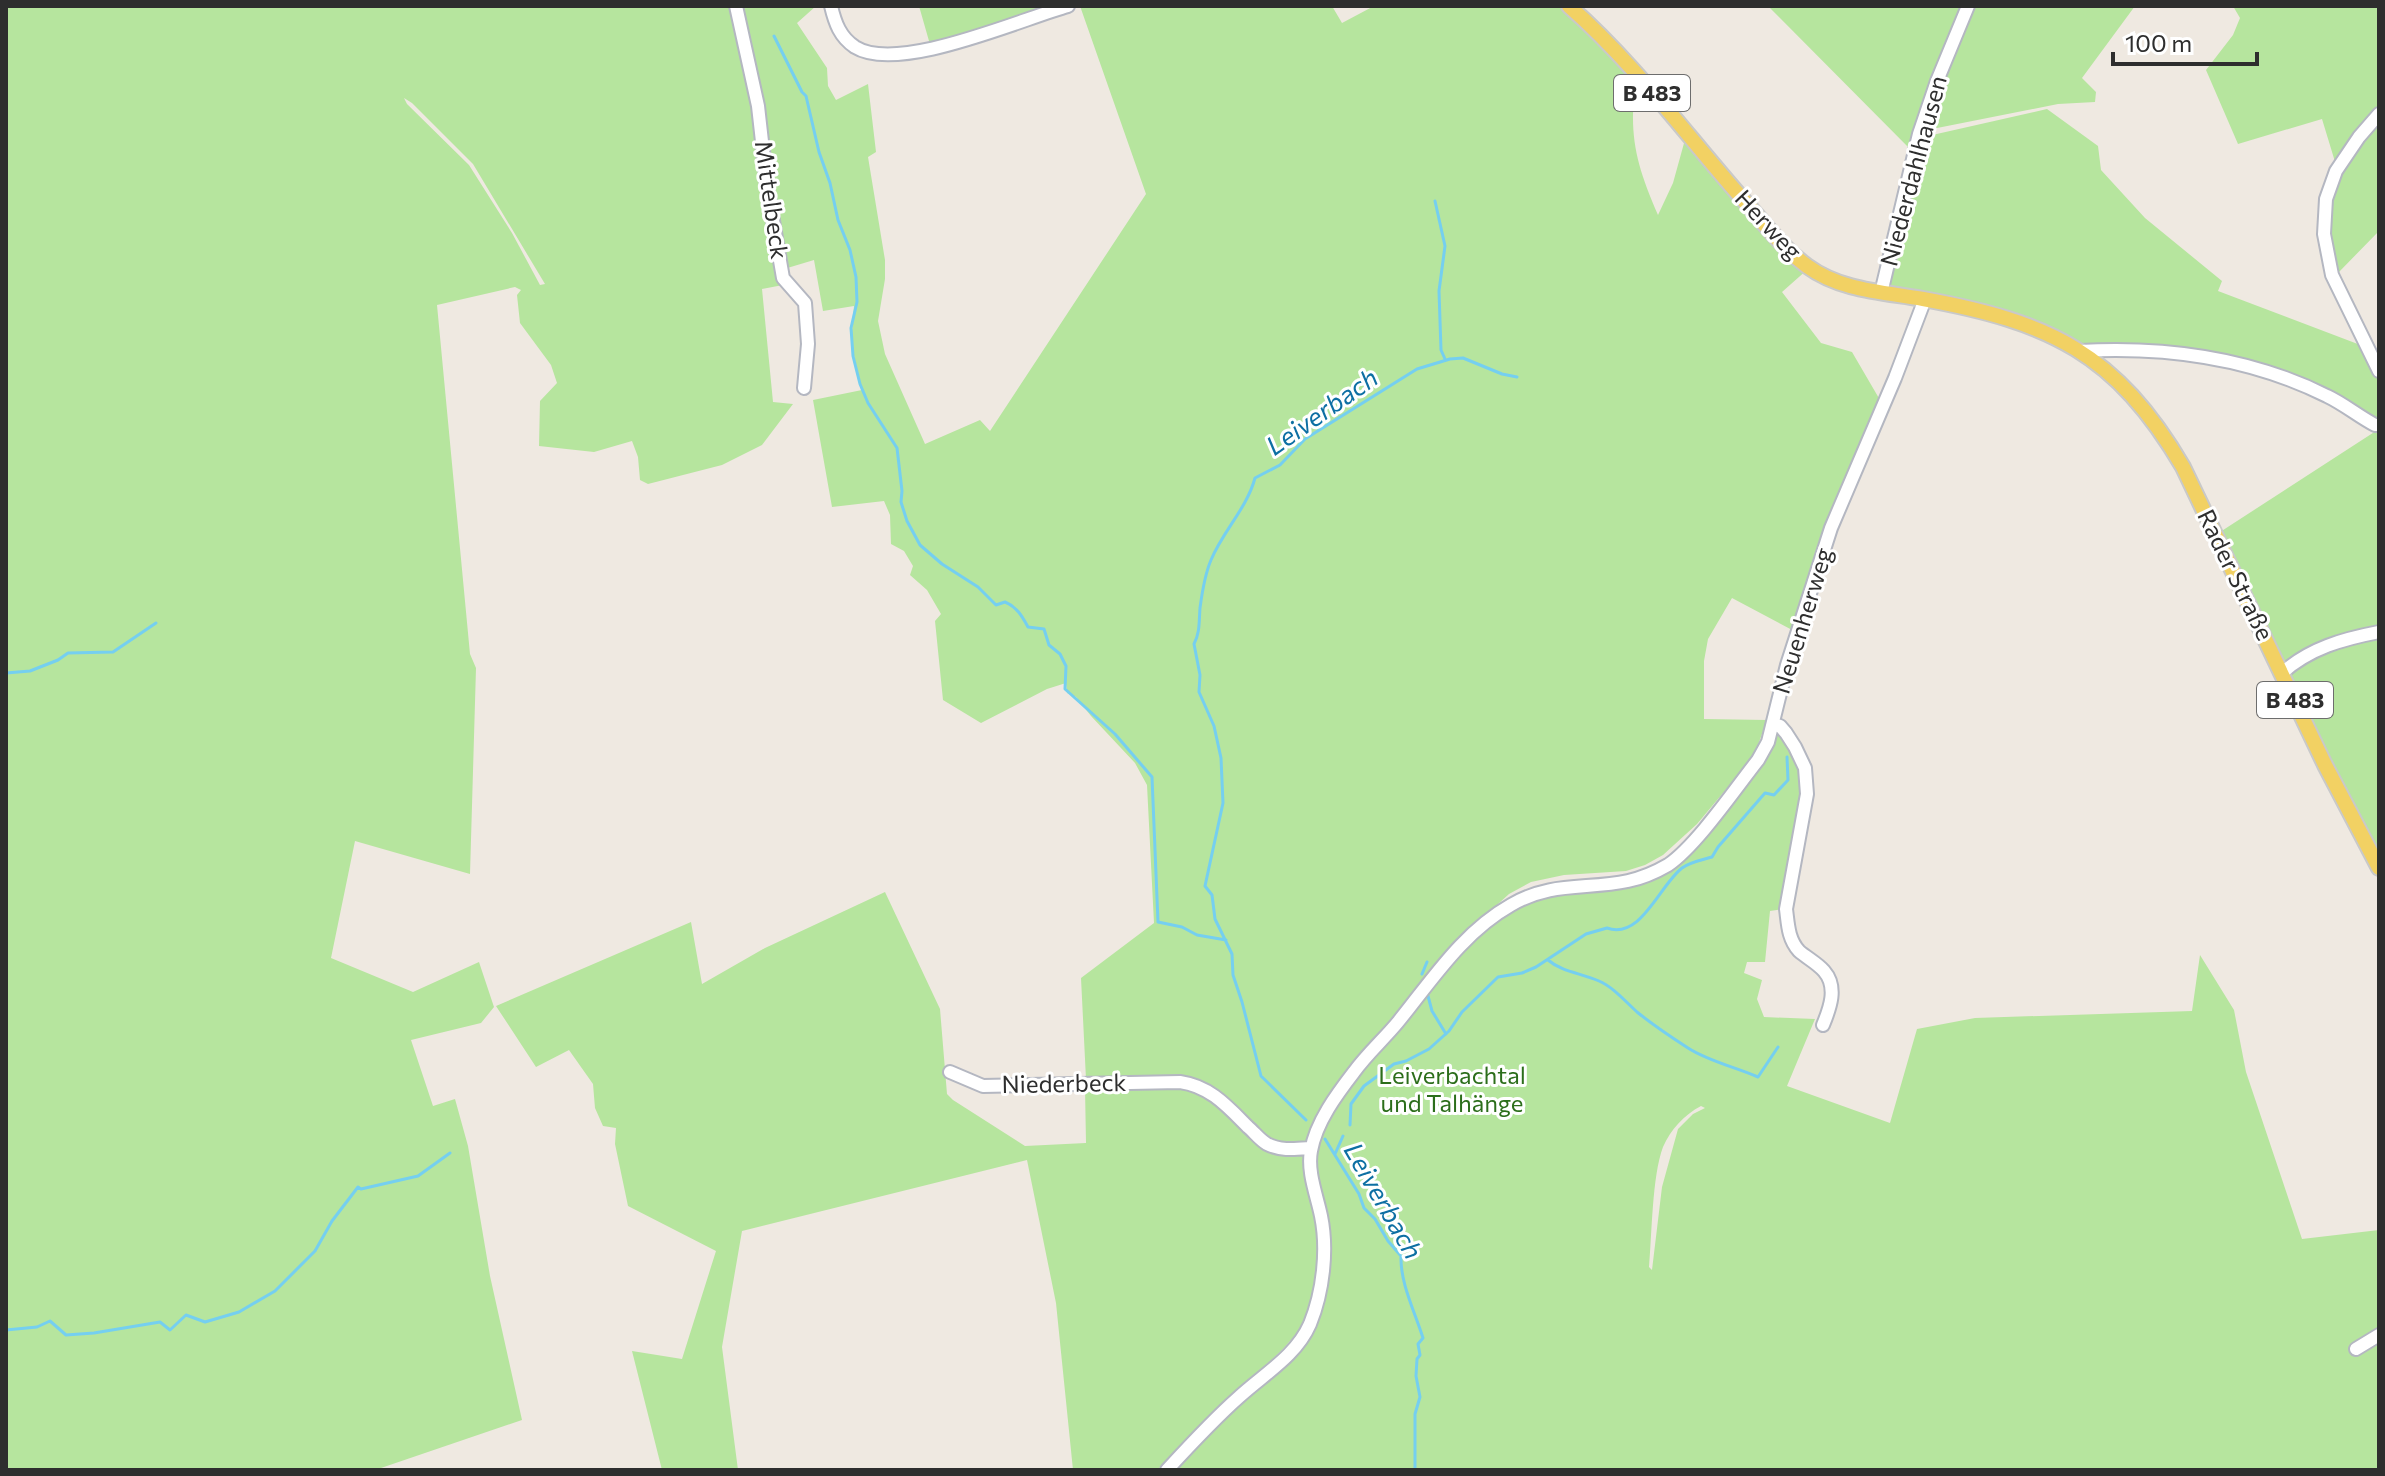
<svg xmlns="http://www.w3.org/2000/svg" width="2385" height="1476" font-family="Commissioner,sans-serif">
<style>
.green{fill:#b6e59e;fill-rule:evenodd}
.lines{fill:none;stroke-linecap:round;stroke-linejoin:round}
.stream{stroke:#75cff0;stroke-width:3}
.minor-casing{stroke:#b4b7c1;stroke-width:16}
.major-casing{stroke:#c9c9c9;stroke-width:18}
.minor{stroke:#fff;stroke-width:12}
.major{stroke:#f2d163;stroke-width:14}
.labels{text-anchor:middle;stroke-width:6;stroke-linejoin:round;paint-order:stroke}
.shield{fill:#fff;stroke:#6d6d6d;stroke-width:2}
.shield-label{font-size:22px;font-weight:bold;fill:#2e2e2e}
.street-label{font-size:24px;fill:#2e2e2e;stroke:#fff}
.park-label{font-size:24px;fill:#2c6e1b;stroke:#fff}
.water-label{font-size:26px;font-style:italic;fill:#0d6fa3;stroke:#fff}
</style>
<rect width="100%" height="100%" fill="#efe9e1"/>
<path class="green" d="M6 6H735L783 285 762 289 773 402 793 404 762 445 722 465 648 484 640 480 638 457 632 441 594 452 539 446 540 401 557 383 551 365 520 323 517 295 521 290 515 287 437 305 470 654 476 668 470 874 355 841 331 958 413 992 479 962 494 1007 481 1023 411 1040 433 1106 455 1099 468 1146 490 1276 522 1420 381 1468V1470H6ZM404 98 412 103 473 164 545 284 540 285 512 233 469 165 407 104Z
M740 6H816L797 23 827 68 828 86 836 100 868 84 876 152 868 157 885 260V279L878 321 885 354 925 444 980 420 990 431 1146 194 1080 6H1332L1342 23 1374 6H1566L1636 79C1628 135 1636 164 1658 215L1673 183 1686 136 1808 269 1782 292 1821 343 1852 352 1880 400 1824 529 1794 631 1732 598 1708 639 1704 661V719L1767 720 1754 756 1697 824 1663 855 1645 865 1626 871 1564 875 1531 882 1509 894 1476 924 1479 932 1535 896 1670 869 1776 733 1780 732 1805 770 1784 909 1770 911 1765 962H1747L1744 973 1762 980 1757 999 1764 1017 1815 1019 1787 1086 1890 1123 1917 1029 1975 1018 2192 1011 2200 955 2234 1010 2246 1072 2302 1239 2379 1230V1470H1174L1241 1399 1305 1343 1328 1253 1315 1176 1317 1142 1308 1139 1305 1143 1289 1145 1267 1143 1223 1096 1161 1077 1086 1079 1081 978 1154 923 1147 785 1135 763 1091 716 1076 697 1067 693 1066 683 1047 689 981 723 943 700 935 621 941 614 927 590 910 575 913 566 904 551 891 544 890 515 884 501 832 507 813 400 862 390 851 343 854 306 823 311 814 260 784 269 760 95 759 80 745 38ZM1701 1106 1705 1108 1693 1114 1678 1129 1662 1187 1652 1270 1649 1267C1652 1235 1652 1176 1663 1147 1671 1129 1684 1115 1701 1106Z
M919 6H1063L931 48Z
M1768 6H1966L1911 150Z
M1971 6H2135L2082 78 2096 92 2095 102 2058 104 1922 131Z
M2233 6H2379V111L2336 165 2322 119 2238 144 2206 70 2233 35 2240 18Z
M2047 109 2098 146 2101 170 2145 218 2222 281 2218 291 2363 346 2379 377V424L2244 363 2078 348 2067 341 1884 291 1919 138Z
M2379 118V231L2338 273 2333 265 2327 216 2345 158Z
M2379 429V864L2217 534Z
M885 892 940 1009 947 1094 953 1100 1025 1146 1086 1143 1085 1088 1192 1085 1220 1102 1255 1138 1304 1154 1305 1173 1320 1238 1318 1278 1307 1322 1283 1349 1157 1470H1073L1056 1303 1027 1160 742 1231 722 1347 738 1470H662L632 1351 682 1359 716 1251 628 1206 615 1144 616 1128 603 1126 595 1108 593 1084 569 1050 536 1067 496 1006 691 922 702 984 765 948Z"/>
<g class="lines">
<path class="stream" d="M774 36 802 92 806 96 819 152 830 183 838 220 850 250 856 277 857 302 851 328 853 356 860 384 868 403 897 448 902 491 901 502 907 521 920 545 942 564 978 587 996 605 1005 602C1017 607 1022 616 1028 627L1044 629 1049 645 1060 654 1066 666 1065 689 1115 734 1152 777 1158 922 1182 927 1197 935 1226 940
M1435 201 1445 246 1439 291 1441 350 1445 359
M6 673 30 671 58 660 68 653 113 652 156 623
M1548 960C1562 972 1581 973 1599 981 1613 987 1625 1001 1637 1012 1653 1025 1671 1037 1688 1048 1708 1061 1735 1067 1758 1077L1778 1047
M1422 974 1427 962
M1428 996 1432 1011 1446 1034
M1306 1120 1261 1076 1242 1002 1233 975 1232 954 1215 919 1212 895 1205 886 1223 803 1221 758 1214 726 1199 692 1200 675 1194 644C1200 633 1199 621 1200 608 1202 593 1205 574 1211 560 1223 531 1247 508 1255 478L1280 465 1305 439 1417 369 1450 359 1463 358 1502 374 1517 377
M1350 1125 1351 1104 1364 1086 1394 1064 1406 1061 1429 1049 1449 1031 1462 1012 1498 977 1522 973 1536 967 1586 934 1607 928C1641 940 1659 886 1682 868 1690 862 1702 860 1712 857L1718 847 1765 793 1774 795 1788 780 1787 757
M1325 1139 1359 1194 1364 1208 1375 1219 1388 1241 1401 1256C1400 1283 1415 1312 1423 1338L1418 1344 1420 1355 1417 1359 1416 1376 1420 1397 1415 1414V1470
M1335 1154 1343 1136
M6 1330 37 1327 50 1321 66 1335 94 1333 160 1322 170 1330 186 1315 205 1322 239 1312 275 1291 315 1251 332 1221 358 1187 361 1189 418 1176 450 1153"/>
<defs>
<path id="minor" d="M736 6 758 106 767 186 783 278 805 303 808 344 804 388
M831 6C835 23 840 37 855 47 898 74 1021 19 1068 6
M2379 114 2359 137 2336 171 2326 199 2324 234 2332 275 2379 371
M1881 293 1919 134 1937 81 1968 6
M2079 351C2166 346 2249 357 2327 396 2344 404 2358 416 2375 425H2379
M2282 673C2310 648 2343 639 2379 632
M1774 724 1780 726 1786 733 1795 747 1805 768 1807 794 1786 909C1788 924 1788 939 1799 951 1807 958 1817 963 1824 971 1838 987 1830 1008 1823 1025
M950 1072 983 1086 1180 1082C1210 1086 1228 1107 1248 1127 1254 1132 1260 1140 1267 1144 1280 1151 1296 1149 1311 1148
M2356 1349 2379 1335
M1167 1470C1190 1445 1213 1420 1239 1397 1264 1374 1296 1356 1310 1324 1323 1292 1328 1250 1321 1216 1317 1196 1307 1172 1311 1151 1316 1122 1337 1094 1354 1072 1367 1054 1384 1039 1398 1022 1432 980 1463 932 1511 905 1552 881 1586 890 1628 881 1642 878 1656 872 1668 865 1697 845 1735 789 1758 760L1768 742 1787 665 1831 528 1895 378 1925 299"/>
<path id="major" d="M1569 6C1633 62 1684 132 1740 196 1762 220 1781 247 1807 266 1841 291 1884 292 1923 299 2050 322 2116 353 2183 467L2325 765 2379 868"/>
</defs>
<use href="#minor" class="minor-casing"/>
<use href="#major" class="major-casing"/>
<use href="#minor" class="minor"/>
<use href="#major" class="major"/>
</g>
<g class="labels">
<g class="shield">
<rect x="1614" y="75" width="76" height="36" rx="6"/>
<rect x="2257" y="682" width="76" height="36" rx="6"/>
</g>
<g class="shield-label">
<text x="1652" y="101">B 483</text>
<text x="2295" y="708">B 483</text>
</g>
<g class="street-label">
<text transform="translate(1914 171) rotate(-75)" y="8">Niederdahlhausen</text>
<text transform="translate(771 200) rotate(82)" y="8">Mittelbeck</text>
<text transform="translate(1768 225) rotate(47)" y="8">Herweg</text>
<text transform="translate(2235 575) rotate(64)" y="8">Rader Straße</text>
<text transform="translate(1803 621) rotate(-73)" y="8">Neuenherweg</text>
<text transform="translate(1064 1084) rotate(-1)" y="8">Niederbeck</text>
</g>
<g class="park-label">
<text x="1452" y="1084">Leiverbachtal<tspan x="1452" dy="28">und Talhänge</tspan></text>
</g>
<g class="water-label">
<text transform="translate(1322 412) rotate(-35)" y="9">Leiverbach</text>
<text transform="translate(1383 1201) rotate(60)" y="9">Leiverbach</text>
</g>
</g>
<rect width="2385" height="1476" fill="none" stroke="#2e2e2e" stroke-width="16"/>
<path d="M2113 52v12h144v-12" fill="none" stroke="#2e2e2e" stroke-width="4"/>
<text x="2125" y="52" font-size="24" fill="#2e2e2e" stroke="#ffffff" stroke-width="6" paint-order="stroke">100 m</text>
</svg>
